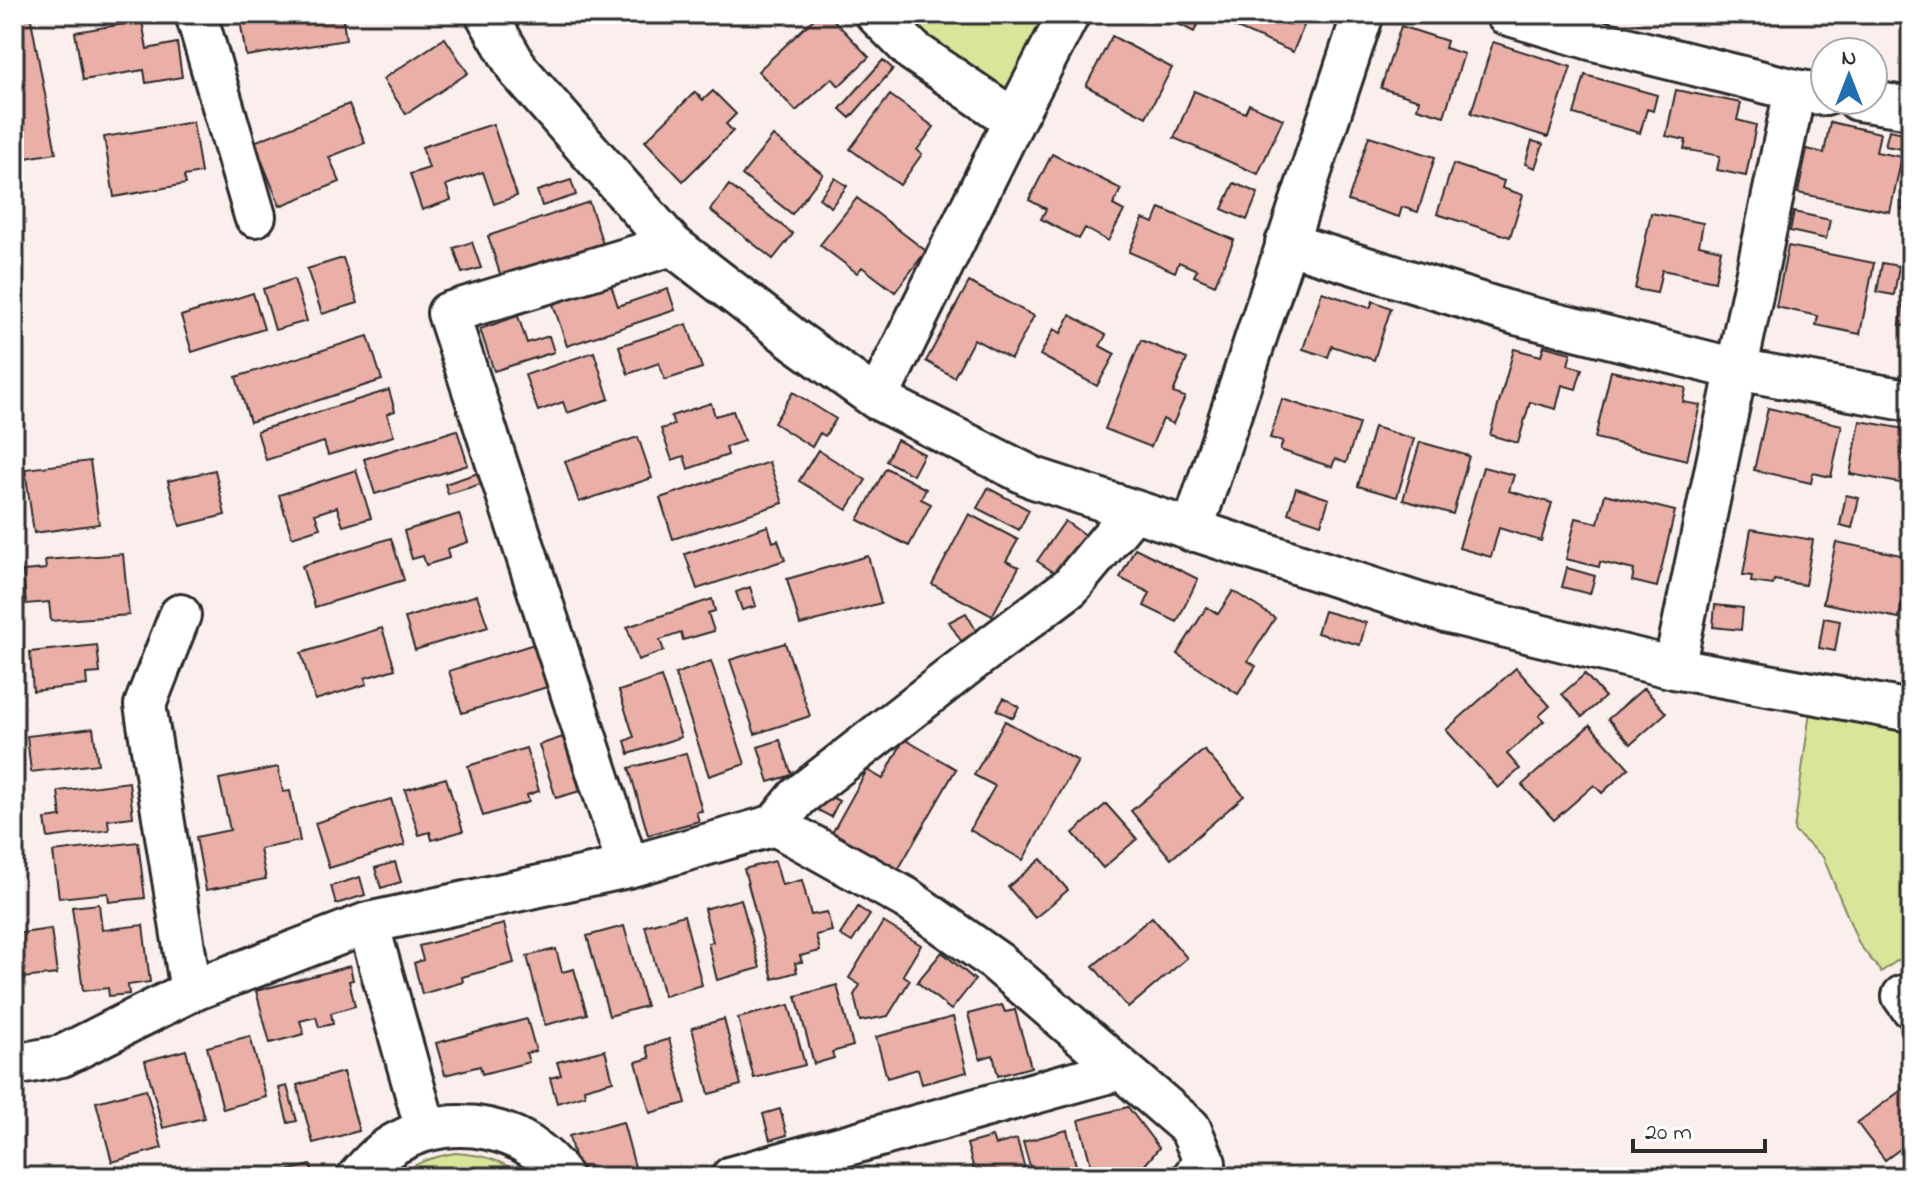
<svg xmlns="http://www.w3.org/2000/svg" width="1925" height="1191" font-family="'Indie Flower',sans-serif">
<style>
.green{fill:#d9e699;stroke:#828862;stroke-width:2}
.building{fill:#eaafa7;stroke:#2b2b2b;stroke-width:2}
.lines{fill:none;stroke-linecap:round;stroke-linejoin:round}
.minor-casing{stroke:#2b2b2b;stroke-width:46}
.minor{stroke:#fff;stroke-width:40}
</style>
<rect width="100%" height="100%" fill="#fbefed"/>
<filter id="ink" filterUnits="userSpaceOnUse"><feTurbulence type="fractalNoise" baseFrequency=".0125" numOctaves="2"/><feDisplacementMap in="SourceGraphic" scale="16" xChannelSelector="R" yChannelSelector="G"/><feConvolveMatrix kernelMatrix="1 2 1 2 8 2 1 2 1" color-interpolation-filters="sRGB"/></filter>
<g filter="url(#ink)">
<path class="green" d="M888 14H1056L1019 86 986 91Z
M1810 711 1911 730V951L1881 972 1859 944 1823 857 1794 831Z
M455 1153C485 1155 501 1160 526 1177H398C415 1162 433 1157 455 1153Z"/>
<path class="building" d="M14 14H30L56 153 14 160Z
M239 14H342L346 40 246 56Z
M819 14H828L869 57 839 86 832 78 796 111 758 71Z
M1172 14H1203L1194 32 1173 21 1176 16Z
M1229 14H1294L1306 21 1293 52 1225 23Z
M142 21 147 49 177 43 182 77 146 83 144 70 83 80 75 32Z
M1401 26 1447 41 1445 48 1464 54 1444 116 1417 108 1419 100 1381 88Z
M1112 36 1172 68 1146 117 1086 86Z
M445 38 468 73 406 114 383 79Z
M1493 42 1571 67 1548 137 1471 113Z
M883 60 893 69 850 118 840 109Z
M1585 75 1657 95 1653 111 1647 109 1640 133 1574 114Z
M1676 90 1741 103 1737 120 1756 125 1746 176 1717 170 1720 156 1684 149 1686 140 1666 136Z
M713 91 736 114 726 124 733 131 683 181 645 141 695 92 703 100Z
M1194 91 1245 113 1249 104 1283 119 1258 174 1174 138Z
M890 95 934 127 917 150 922 154 900 185 850 149Z
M349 104 365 143 329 157 340 182 280 206 254 142Z
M193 122 201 173 184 176 186 184 114 197 104 137Z
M1830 122 1880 133 1876 152 1902 157 1890 212 1798 193 1807 149 1824 153Z
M493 124 517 196 494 204 483 172 446 185 451 200 422 210 410 174 429 168 422 147Z
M1889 130 1904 133 1902 149 1885 146Z
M773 136 823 174 792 214 742 175Z
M1369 136 1435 157 1418 212 1402 207 1399 217 1348 201Z
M1532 141 1543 144 1535 168 1525 164Z
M1052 154 1121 189 1113 205 1124 211 1108 241 1085 228 1079 239 1041 219 1046 209 1029 200Z
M1911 159V211L1901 209Z
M1453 164 1504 181 1502 188 1523 195 1510 237 1437 214Z
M835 178 847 186 831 207 819 198Z
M571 180 576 195 542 206 537 191Z
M1234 183 1258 193 1247 220 1222 209Z
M729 185 793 234 773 259 710 210Z
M857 198 926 251 895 292 862 267 857 273 820 245Z
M589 202 603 244 501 277 488 236Z
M1160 208 1234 240 1215 285 1194 276 1197 270 1179 262 1175 272 1129 252 1143 219 1154 223Z
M1794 212 1830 220 1826 239 1790 231Z
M1651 213 1703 223 1699 245 1721 250 1715 281 1662 270 1657 293 1635 289Z
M472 242 481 268 462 273 454 248Z
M1788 246 1874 263 1860 334 1816 325 1818 316 1776 307Z
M343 258 358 303 322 314 307 269Z
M1882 263 1899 266 1894 295 1877 292Z
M1909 268H1911V327L1900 325Z
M294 279 307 321 275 330 263 289Z
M969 282 1034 316 1011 359 974 339 954 377 926 361Z
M611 285 618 306 668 289 675 310 567 346 553 304Z
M1322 292 1370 308 1373 301 1391 308 1374 360 1332 346 1328 357 1303 349Z
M253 293 264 329 192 352 181 316Z
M1070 315 1106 335 1100 346 1115 354 1097 386 1040 355 1054 329 1061 333Z
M518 316 527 343 549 336 554 352 494 371 480 329Z
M687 324 702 368 665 380 659 363 628 374 619 346Z
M368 336 382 380 250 422 236 377Z
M1141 340 1187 359 1173 393 1185 397 1173 424 1163 419 1151 447 1105 429Z
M1544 346 1571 353 1568 365 1582 369 1576 389 1562 385 1556 409 1530 402 1518 443 1490 435 1514 349 1541 356Z
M594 352 609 399 567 413 563 402 538 411 525 375Z
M1611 371 1686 388 1683 402 1700 405 1687 460 1595 438Z
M389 390 395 411 387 414 394 436 328 455 324 442 266 460 257 431Z
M793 392 836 419 825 436 820 433 812 447 774 423Z
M1282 399 1359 424 1346 463 1335 459 1332 467 1280 450 1283 441 1270 438Z
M711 403 715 416 733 411 744 441 726 447 728 455 688 469 684 456 672 460 661 429 674 425 671 416Z
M1768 408 1842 425 1831 477 1813 473 1811 483 1754 470Z
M1860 421 1911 430V485L1850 474Z
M1374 427 1414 439 1397 497 1358 486Z
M457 430 468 465 375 494 364 459Z
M638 437 652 478 579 502 565 461Z
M897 440 924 454 913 475 886 461Z
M1420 442 1469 456 1453 514 1403 500Z
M818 450 866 480 847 510 799 481Z
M90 461 99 524 34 533 25 469Z
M769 462 783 503 673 539 660 498Z
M1483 467 1514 475 1509 491 1552 503 1541 541 1499 528 1491 557 1459 548Z
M886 468 926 489 921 499 931 504 909 546 858 520Z
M215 470 225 515 180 526 168 481Z
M356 470 371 518 343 526 337 507 315 514 320 528 292 537 279 495Z
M478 473 481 484 448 494 445 484Z
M988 488 1029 510 1019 530 977 508Z
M1296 488 1329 499 1321 524 1288 513Z
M1605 494 1675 511 1657 587 1632 581 1634 570 1600 562 1599 567 1566 559 1576 518 1598 523Z
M1846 495 1859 498 1852 528 1840 525Z
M459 514 468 542 447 549 449 558 426 565 423 556 412 559 404 531Z
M969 514 1018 540 1006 561 1019 567 992 616 932 584Z
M1065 521 1086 536 1058 575 1037 561Z
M768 526 773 542 778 540 785 560 697 589 685 554Z
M1751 529 1813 540 1805 585 1774 580 1773 585 1751 582 1752 576 1743 575Z
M391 538 404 580 315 607 302 566Z
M1836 542 1911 557V595L1904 593 1899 618 1823 603Z
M1135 548 1198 579 1177 622 1144 606 1150 593 1120 578Z
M123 554 129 615 51 621 49 602 26 604 23 571 46 569 45 560Z
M868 556 881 603 800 625 787 579Z
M1567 568 1595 576 1590 594 1562 587Z
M750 587 756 606 742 610 736 592Z
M1233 591 1275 618 1248 661 1256 666 1238 694 1177 654 1207 607 1218 614Z
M477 595 488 627 415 650 405 618Z
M712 599 715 611 708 613 714 631 683 640 681 633 660 640 664 651 638 660 627 627Z
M1715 605 1743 608 1741 630 1713 627Z
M1324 611 1366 623 1360 645 1317 633Z
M966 613 977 632 961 641 949 622Z
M1824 618 1840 621 1835 651 1819 648Z
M382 628 395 669 365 678 367 684 315 700 301 653Z
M785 643 810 716 755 734 730 660Z
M534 644 547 687 462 713 449 671Z
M97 645 100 673 86 674 87 685 33 691 30 652Z
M711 661 745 764 709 776 675 674Z
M1516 668 1550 706 1539 716 1544 721 1507 754 1520 769 1498 788 1446 730Z
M1585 674 1605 697 1582 717 1562 694Z
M661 677 681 737 629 754 625 741 634 737 619 691Z
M1644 688 1666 713 1631 744 1608 719Z
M1004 698 1019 707 1013 718 997 710Z
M1005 721 1078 761 1023 860 970 830 995 786 974 775Z
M1590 725 1629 768 1602 793 1594 785 1554 820 1522 785Z
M93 728 98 764 31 772 27 736Z
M563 737 580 791 556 798 539 745Z
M904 739 956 769 898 870 832 833 867 770 883 779Z
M780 740 792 775 769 782 758 747Z
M526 748 539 791 527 795 529 802 483 816 468 766Z
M1204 750 1244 796 1171 859 1131 811Z
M686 753 702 811 696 812 699 821 648 835 629 768Z
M278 767 283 792 290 791 300 841 260 849 266 879 206 890 196 837 230 830 219 779Z
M446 778 463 831 432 840 430 832 419 835 405 790Z
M129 782 133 817 108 820 109 830 48 838 45 819 61 817 58 791Z
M824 793 839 801 831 817 816 809Z
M391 799 405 845 329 868 315 823Z
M1106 804 1137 839 1103 868 1073 833Z
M138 842 145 898 109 902 108 893 59 898 53 852Z
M1041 859 1068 890 1035 918 1008 887Z
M775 861 782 885 802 880 811 915 827 912 832 931 816 935 820 951 800 956 802 962 795 963 797 972 773 979 744 869Z
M395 862 401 882 381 888 375 868Z
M360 877 365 895 336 904 331 886Z
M741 899 760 968 717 980 708 943 713 942 704 909Z
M99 904 102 930 143 925 150 982 128 985 129 994 109 996 108 988 83 991 72 907Z
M858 907 870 915 852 942 840 935Z
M684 915 702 985 664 996 645 926Z
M1152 917 1187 958 1128 1008 1093 966Z
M883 922 921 945 903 975 910 980 888 1016 860 1021 854 995 860 985 849 978Z
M504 924 514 963 462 977 463 982 422 994 414 963 423 960 419 946Z
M624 926 646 1006 609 1016 587 936Z
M51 929 57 974 14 979V934Z
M556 949 562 972 574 969 587 1014 545 1025 527 956Z
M942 952 975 980 951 1010 917 982Z
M350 966 353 980 349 981 355 1006 331 1013 333 1024 319 1027 316 1017 300 1021 304 1034 270 1043 256 991Z
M837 985 853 1046 832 1052 834 1058 814 1064 796 996Z
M789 1005 805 1065 754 1078 738 1018Z
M1002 1005 1005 1012 1015 1010 1031 1067 998 1076 993 1055 980 1059 968 1014Z
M953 1017 967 1072 922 1084 918 1069 887 1078 876 1037Z
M527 1019 536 1051 526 1053 529 1062 482 1074 480 1066 445 1075 436 1043Z
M724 1019 741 1085 709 1094 692 1028Z
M250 1036 266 1097 223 1109 207 1047Z
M669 1039 686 1103 650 1113 636 1062 650 1058 646 1046Z
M186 1050 204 1118 163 1128 145 1061Z
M605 1050 613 1081 584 1089 585 1095 557 1103 550 1078 561 1075 557 1062Z
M343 1072 359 1131 313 1143 297 1085Z
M1911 1083V1141L1885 1160 1857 1123Z
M287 1086 297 1121 288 1123 279 1088Z
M146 1089 162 1148 112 1162 96 1102Z
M1128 1107 1159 1148 1144 1166 1147 1177H1094L1079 1120Z
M780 1109 787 1135 770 1140 763 1114Z
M623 1122 635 1167 595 1177H591L588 1165 577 1168 569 1136Z
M1067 1130 1079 1177H1033L1023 1142Z
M992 1137 995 1145 1017 1139 1027 1177H976L967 1144Z
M311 1165 314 1177H264L286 1171Z"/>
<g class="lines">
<defs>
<path id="minor" d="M196 14 255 216
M486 14 519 71 672 245 796 341 877 399 1034 478 1445 612 1674 668 1911 711
M876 14 913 51 1014 120
M1506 14 1594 40 1795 90 1825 95
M1858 100 1911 108
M1286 243 1516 314 1736 369 1911 401
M877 399 1014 120 1069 14
M1192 531 1363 14
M180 615 145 705 191 991
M1674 668 1795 90
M775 825 798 797 977 657 1070 587 1133 511
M628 867 448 313 672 245
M368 923 426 1130
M1903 996 1911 1007
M14 1065 62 1056 191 991 368 923 628 867 775 825 906 898 997 962 1190 1128 1205 1163 1193 1177
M358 1177C370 1163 383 1149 400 1141 454 1112 527 1126 562 1177
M732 1177 1121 1069"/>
</defs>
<use href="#minor" class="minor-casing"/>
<use href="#minor" class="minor"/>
</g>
</g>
<rect width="1925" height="1191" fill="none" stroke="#fff" stroke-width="48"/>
<rect x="24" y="24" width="1877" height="1143" fill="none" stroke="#2b2b2b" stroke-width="3" filter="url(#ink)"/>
<g transform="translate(1849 76)"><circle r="38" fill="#ffffff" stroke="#aaaaaa" stroke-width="2"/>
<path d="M0-6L14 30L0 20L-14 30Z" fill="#1f6fb2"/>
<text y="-12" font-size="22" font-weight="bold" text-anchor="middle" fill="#2b2b2b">N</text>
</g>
<path d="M1633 1139v12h132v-12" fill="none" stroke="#2b2b2b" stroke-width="4"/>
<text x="1645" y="1139" font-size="24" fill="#2b2b2b" stroke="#ffffff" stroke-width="6" paint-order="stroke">20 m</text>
</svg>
